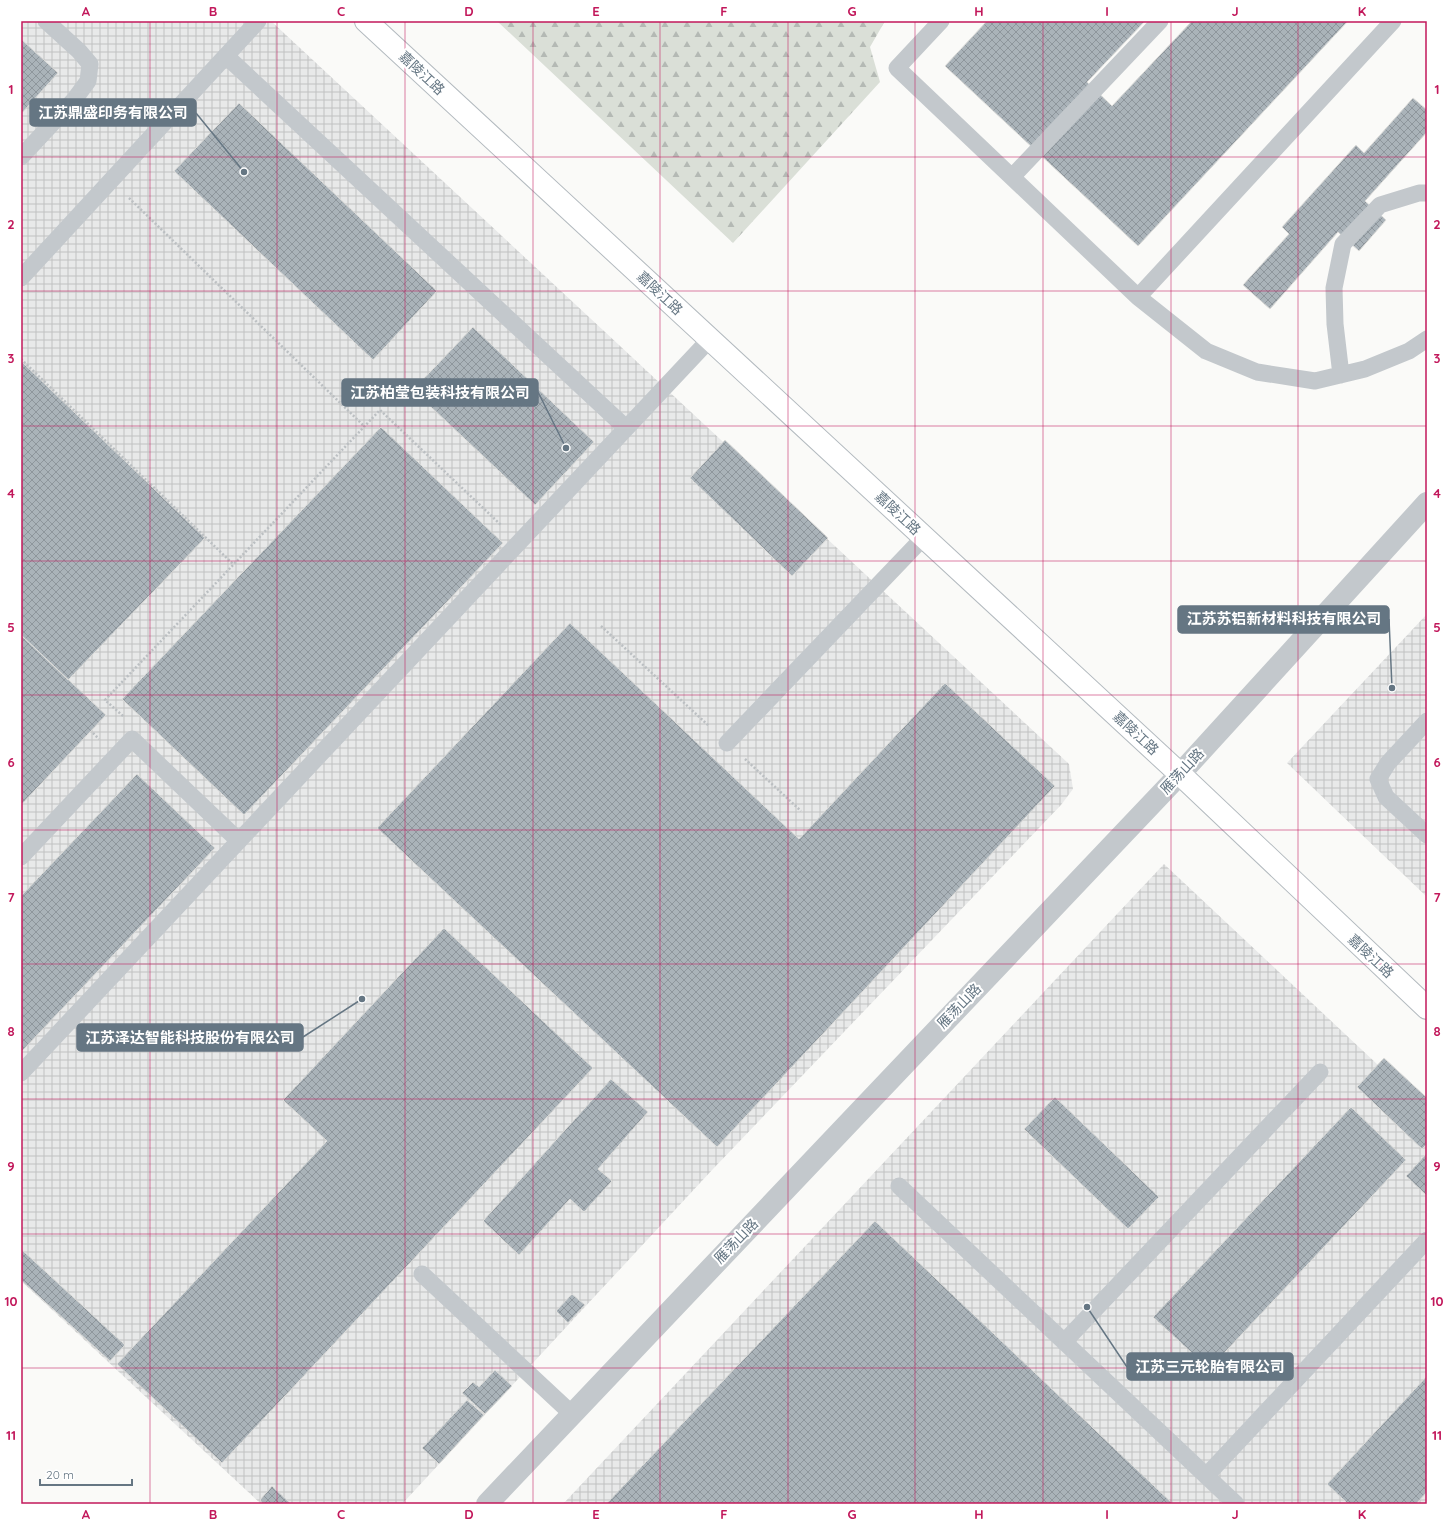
<svg xmlns="http://www.w3.org/2000/svg" width="1448" height="1525" font-family="Quicksand,'Noto Sans SC',sans-serif">
<style>
.industrial{fill:url(#industrial-grid)}
.forest{fill:url(#forest-firs)}
.building{fill:url(#building-cross-hatch);stroke:#dcdcda}
.lines{fill:none;stroke-linecap:round;stroke-linejoin:round}
.secondary-casing{stroke:#b3babf;stroke-width:24}
.path{stroke:#bbbfc2;stroke-width:2.5;stroke-dasharray:2 2;stroke-linecap:butt}
.lane{stroke:#c3c8cc;stroke-width:17}
.street{stroke:#c3c8cc;stroke-width:22}
.secondary{stroke:#fff;stroke-width:22}
.grid{fill:none;stroke:#c2185b;stroke-width:1;stroke-opacity:0.55}
.labels{text-anchor:middle;stroke-width:4;stroke-linejoin:round;paint-order:stroke}
.street-label{font-size:14px;fill:#657683;stroke:#fff}
.leader{fill:none;stroke:#657683;stroke-width:1.5}
.callout-dot{fill:#657683;stroke:#fff;stroke-width:1.5}
.callout{fill:#657683;stroke:#657683;stroke-width:1.5}
.callout-label{font-size:15px;text-anchor:middle;font-weight:bold;fill:#fff}
.neatline{fill:none;stroke:#c2185b;stroke-width:1.5}
.grid-label{font-size:13px;text-anchor:middle;font-weight:bold;fill:#c2185b}
</style>
<defs>
<pattern id="industrial-grid" width="8" height="8" patternUnits="userSpaceOnUse"><rect width="8" height="8" fill="#e8e9e9"/><path d="M0 4h8M4 0v8" fill="none" stroke="#c0c1c2"/></pattern>
<pattern id="forest-firs" width="22" height="20" patternUnits="userSpaceOnUse"><rect width="22" height="20" fill="#dadfd7"/><path d="M5 1l3.5 6h-7zM16 11l3.5 6h-7z" fill="#b4b9b4"/></pattern>
<pattern id="building-cross-hatch" width="8" height="8" patternUnits="userSpaceOnUse"><rect width="8" height="8" fill="#aab3b9"/><path d="M0 0l8 8M0 8l8-8" fill="none" stroke="#8e969c"/></pattern>
</defs>
<rect width="100%" height="100%" fill="#fafaf8"/>
<path class="industrial" d="M21 21H271L1069 764 1073 789 1061 805 713 1169 402 1504H261L21 1281Z
M1427 614V897L1287 763Z
M1164 864 1427 1111V1504H563Z"/>
<path class="forest" d="M497 21H885L870 47 880 82 733 243Z"/>
<path class="building" d="M987 21H1145L1087 82 1112 106 1192 21H1348L1138 246 945 66Z
M21 39 58 73 21 114Z
M1413 98 1427 110V132L1365 201 1386 220 1359 251 1338 232 1270 309 1243 285 1289 234 1282 227 1356 145 1364 153Z
M239 103 437 291 373 360 174 171Z
M473 327 594 442 535 505 413 390Z
M21 361 205 538 68 680 21 635Z
M381 427 503 543 244 815 122 699Z
M725 440 828 538 792 576 690 478Z
M570 623 799 839 945 683 1055 786 717 1147 377 828Z
M21 635 106 715 21 805Z
M137 774 215 848 21 1052V896Z
M444 928 593 1068 222 1463 117 1364 327 1141 283 1100Z
M1384 1058 1427 1098V1144L1422 1149 1357 1087Z
M611 1079 648 1112 598 1169 612 1181 584 1212 570 1199 519 1255 483 1221Z
M1055 1097 1159 1197 1128 1229 1024 1129Z
M1351 1107 1406 1160 1209 1369 1153 1317Z
M1427 1153V1196L1406 1176Z
M875 1221 1173 1504H606Z
M21 1249 125 1345 110 1361 21 1280Z
M572 1294 585 1305 568 1323 556 1311Z
M495 1370 512 1386 485 1414 462 1393 473 1382 479 1387Z
M1427 1376V1492L1416 1504H1348L1327 1484Z
M467 1400 484 1415 439 1464 422 1448Z
M272 1486 291 1504H263L260 1500Z"/>
<g class="lines">
<defs>
<path id="secondary" d="M366 21 1180 774 1427 1008"/>
</defs>
<use href="#secondary" class="secondary-casing"/>
<path class="path" d="M129 198 364 426
M21 359 233 564
M601 626 709 726
M123 716 105 700 380 410 501 525
M93 733 99 739
M745 759 801 811"/>
<path class="lane" d="M941 21 897 68 1138 297 1206 351 1257 372 1315 381 1365 369 1409 351 1427 339
M226 56 626 428
M21 157 74 100 88 81 90 64 79 51 46 21
M1012 177 1160 21
M21 278 258 21
M1138 297 1393 21
M1341 375 1335 324 1334 288 1343 244 1380 205 1419 193H1427
M1427 721 1388 763 1378 779 1386 797 1427 835
M727 743 924 537
M21 857 132 739 239 841
M21 1073 710 339
M899 1186 1236 1504
M422 1274 572 1414
M1064 1342 1320 1072
M1206 1476 1427 1240"/>
<path class="street" d="M487 1504 1180 774 1427 503"/>
<use href="#secondary" class="secondary"/>
</g>
<path class="grid" d="M150 21V1504M277 21V1504M405 21V1504M533 21V1504M660 21V1504M788 21V1504M915 21V1504M1043 21V1504M1171 21V1504M1298 21V1504M21 157H1427M21 291H1427M21 426H1427M21 561H1427M21 695H1427M21 830H1427M21 964H1427M21 1099H1427M21 1234H1427M21 1368H1427"/>
<g class="labels">
<g class="street-label">
<text transform="translate(422 73) rotate(43)" y="5">嘉陵江路</text>
<text transform="translate(660 293) rotate(43)" y="5">嘉陵江路</text>
<text transform="translate(898 513) rotate(43)" y="5">嘉陵江路</text>
<text transform="translate(1136 733) rotate(43)" y="5">嘉陵江路</text>
<text transform="translate(1182 771) rotate(-47)" y="5">雁荡山路</text>
<text transform="translate(1371 956) rotate(43)" y="5">嘉陵江路</text>
<text transform="translate(959 1006) rotate(-46)" y="5">雁荡山路</text>
<text transform="translate(736 1241) rotate(-46)" y="5">雁荡山路</text>
</g>
</g>
<path class="leader" d="M244 172L196 113M566 448L538 392M1392 688L1389 619M362 999L303 1037M1087 1307L1127 1367"/>
<g class="callout-dot">
<circle cx="244" cy="172" r="4"/>
<circle cx="566" cy="448" r="4"/>
<circle cx="1392" cy="688" r="4"/>
<circle cx="362" cy="999" r="4"/>
<circle cx="1087" cy="1307" r="4"/>
</g>
<g class="callout">
<rect x="30" y="99" width="166" height="27" rx="4"/>
<rect x="342" y="379" width="196" height="27" rx="4"/>
<rect x="1178" y="606" width="211" height="27" rx="4"/>
<rect x="77" y="1024" width="226" height="27" rx="4"/>
<rect x="1127" y="1353" width="166" height="27" rx="4"/>
</g>
<g class="callout-label">
<text x="113" y="118">江苏鼎盛印务有限公司</text>
<text x="440" y="398">江苏柏莹包装科技有限公司</text>
<text x="1284" y="624">江苏苏铝新材料科技有限公司</text>
<text x="190" y="1043">江苏泽达智能科技股份有限公司</text>
<text x="1210" y="1372">江苏三元轮胎有限公司</text>
</g>
<rect width="1448" height="1525" fill="none" stroke="#ffffff" stroke-width="44"/>
<path d="M40 1479v6h92v-6" fill="none" stroke="#657683" stroke-width="2"/>
<text x="46" y="1479" font-size="12" fill="#657683" stroke="#ffffff" stroke-width="3" paint-order="stroke">20 m</text>
<rect x="22" y="22" width="1404" height="1481" class="neatline"/>
<g class="grid-label">
<text x="86" y="16">A</text>
<text x="213" y="16">B</text>
<text x="341" y="16">C</text>
<text x="469" y="16">D</text>
<text x="596" y="16">E</text>
<text x="724" y="16">F</text>
<text x="852" y="16">G</text>
<text x="979" y="16">H</text>
<text x="1107" y="16">I</text>
<text x="1235" y="16">J</text>
<text x="1362" y="16">K</text>
<text x="11" y="94">1</text>
<text x="1437" y="94">1</text>
<text x="11" y="229">2</text>
<text x="1437" y="229">2</text>
<text x="11" y="363">3</text>
<text x="1437" y="363">3</text>
<text x="11" y="498">4</text>
<text x="1437" y="498">4</text>
<text x="11" y="632">5</text>
<text x="1437" y="632">5</text>
<text x="11" y="767">6</text>
<text x="1437" y="767">6</text>
<text x="11" y="902">7</text>
<text x="1437" y="902">7</text>
<text x="11" y="1036">8</text>
<text x="1437" y="1036">8</text>
<text x="11" y="1171">9</text>
<text x="1437" y="1171">9</text>
<text x="11" y="1306">10</text>
<text x="1437" y="1306">10</text>
<text x="11" y="1440">11</text>
<text x="1437" y="1440">11</text>
<text x="86" y="1519">A</text>
<text x="213" y="1519">B</text>
<text x="341" y="1519">C</text>
<text x="469" y="1519">D</text>
<text x="596" y="1519">E</text>
<text x="724" y="1519">F</text>
<text x="852" y="1519">G</text>
<text x="979" y="1519">H</text>
<text x="1107" y="1519">I</text>
<text x="1235" y="1519">J</text>
<text x="1362" y="1519">K</text>
</g>
</svg>
